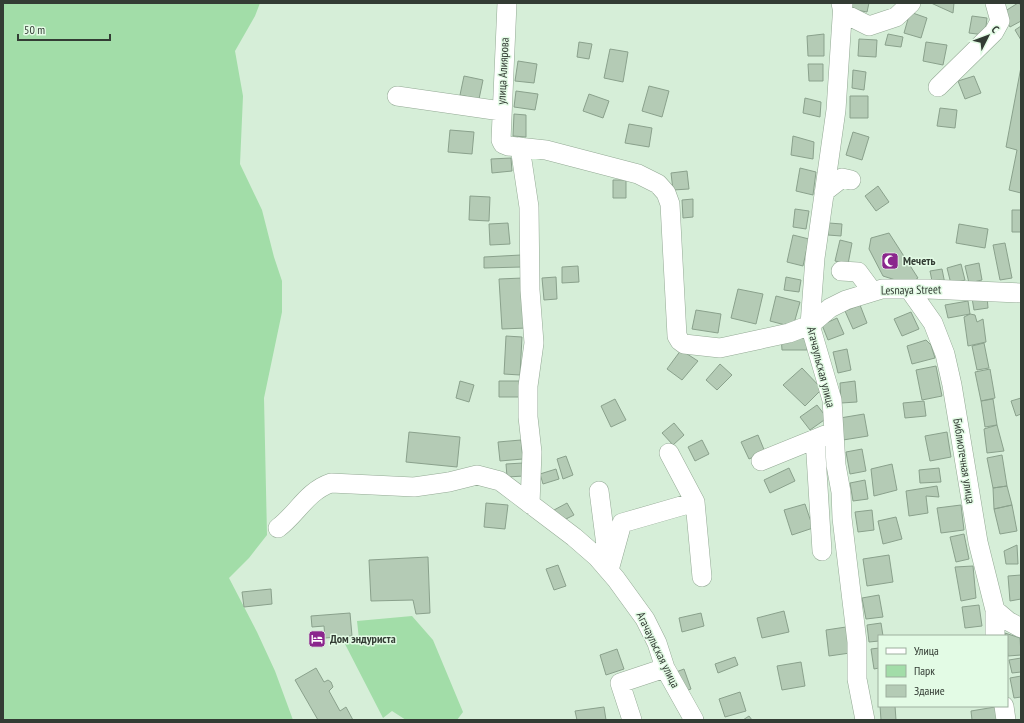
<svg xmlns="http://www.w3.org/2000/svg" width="1024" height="723" font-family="'PT Sans Narrow',sans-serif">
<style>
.green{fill:#a2dda8}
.building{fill:#b4cbb5;stroke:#8aa18c}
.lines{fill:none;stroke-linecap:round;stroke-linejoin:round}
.minor-casing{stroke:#93a994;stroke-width:20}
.minor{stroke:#fff;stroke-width:19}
.labels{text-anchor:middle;stroke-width:3;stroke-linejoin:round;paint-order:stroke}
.street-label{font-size:12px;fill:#333c34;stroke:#e3fbe5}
.poi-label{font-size:12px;font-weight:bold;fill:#333c34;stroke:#e3fbe5;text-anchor:start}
</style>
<rect width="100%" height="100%" fill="#d6eed8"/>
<path class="green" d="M3 3H260L255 16 235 51 243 96 240 164 262 210 274 257 282 281V312L264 398 267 535 249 558 229 578 257 632 275 671 293 720H3Z
M412 616 433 640 463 712 457 720H406L392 711 383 718 345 644 359 639 357 621Z"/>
<path class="building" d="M853 3H869L867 12 851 9Z
M931 3H954L953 13Z
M1018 3 1021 5V21L1010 27 1002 13Z
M910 12 927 18 921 38 904 33Z
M972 16 987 18 985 35 969 33Z
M1021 26V40L1015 30Z
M824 34V56H808L807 36Z
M888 34 903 37 901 47 885 45Z
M859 39 877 40 876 57 858 56Z
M579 42 592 44 589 59 577 57Z
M926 42 947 45 943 65 923 61Z
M610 49 628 52 623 82 604 78Z
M518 61 537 64 534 83 515 81Z
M808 64H823V81H809Z
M1021 67V193L1009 190 1017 150 1006 147Z
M853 70 866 72 864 90 852 88Z
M464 76 483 80 479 99 460 95Z
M974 76 981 93 965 99 958 81Z
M649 86 669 91 662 117 642 111Z
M516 91 538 94 535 110 514 107Z
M589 94 609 101 603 118 583 111Z
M850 96H868V118H850Z
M805 98 821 102 820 117 803 113Z
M940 108 957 110 955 128 937 126Z
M514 114 526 115V137L513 136Z
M629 124 652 128 649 147 625 143Z
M450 130 474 132 472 154 448 152Z
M853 132 869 137 862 160 846 155Z
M793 136 814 142 813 159 791 155Z
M511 158 512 171 492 173 491 159Z
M800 168 816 172 813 195 796 191Z
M687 171 689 189 673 190 671 173Z
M613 180H626V198H613Z
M878 186 889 202 876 211 865 196Z
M470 196 490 197 489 221 469 220Z
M693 199V217L683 218 682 200Z
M795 209 809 211 806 229 793 227Z
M1012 210H1021V232H1012Z
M508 223 510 244 490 245 489 224Z
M829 223 842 224 841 236 828 235Z
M959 224 988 229 985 248 956 243Z
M889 233 918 278 908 284 883 276 869 249 871 238Z
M793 235 809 239 803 266 787 262Z
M840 240 852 243 848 264 835 261Z
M1005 243 1012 278 1000 280 993 245Z
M521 255 522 267 484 268V257Z
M979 263 982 280 969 283 965 266Z
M961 264 965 280 951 284 947 268Z
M578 266 579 282 562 283V267Z
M942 269 945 284 933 286 930 271Z
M556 277 557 299 544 300 542 278Z
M786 277 801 280 799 292 784 290Z
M523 278 527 328 502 329 499 279Z
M738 289 763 294 756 324 731 318Z
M776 296 800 302 793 327 770 321Z
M987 296 988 308 974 310 972 298Z
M968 301 970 314 948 318 945 305Z
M860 305 867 323 853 329 845 311Z
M696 310 721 314 718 333 692 329Z
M911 312 919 329 902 336 894 319Z
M970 314 975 315 977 322 983 319 986 342 968 346 964 317Z
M837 318 844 334 828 340 822 325Z
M506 336 522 337 520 375 504 374Z
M781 336H807V350H782Z
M926 340 931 345 935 358 912 364 907 346Z
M984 343 989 368 977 370 972 346Z
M847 349 851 370 838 373 833 352Z
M681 350 698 361 682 380 667 369Z
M720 364 732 375 717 390 706 380Z
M936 366 942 396 922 400 916 370Z
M802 368 822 389 805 406 783 385Z
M990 369 995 398 981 401 975 372Z
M460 381 474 385 469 402 456 398Z
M499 381H521V397H499Z
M855 381 857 402 841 403 840 383Z
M1021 398V414L1016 416 1011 401Z
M615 399 626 420 611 427 601 406Z
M993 399 997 425 985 427 981 401Z
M924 401 926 416 905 418 903 403Z
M817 405 827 418 810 430 800 417Z
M864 414 868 436 843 440 840 418Z
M674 423 684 435 673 445 662 433Z
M997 425 1004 451 987 453 984 429Z
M409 432 460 437 457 467 406 462Z
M947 432 951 457 930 461 925 436Z
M758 435 765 452 749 459 741 442Z
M521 440 523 459 500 461 498 442Z
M702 440 709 454 695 461 688 447Z
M862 449 866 471 850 474 846 452Z
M1002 455 1007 486 993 488 987 458Z
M566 456 573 475 563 479 557 459Z
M523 463 524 476 507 477 506 464Z
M892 464 897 490 874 496 871 469Z
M789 468 795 481 770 493 764 480Z
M939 468 941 482 920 483 919 470Z
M556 469 559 479 543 484 540 474Z
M865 480 868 499 853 501 850 483Z
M937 486 939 497 926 496 928 513 909 516 906 491Z
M1007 486 1012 505 994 509 993 488Z
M486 503 508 505 505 529 484 527Z
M567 503 574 515 560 522 554 510Z
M805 504 813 528 792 535 784 510Z
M961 505 964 530 941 533 937 508Z
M1012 505 1017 531 1000 534 994 509Z
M872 510 874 530 858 532 855 512Z
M896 517 902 539 883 544 878 521Z
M964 534 969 559 956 562 950 537Z
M1017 545 1018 564H1006L1004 551Z
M889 555 893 582 867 586 863 559Z
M428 557 430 613 416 614 413 600 371 601 369 560Z
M558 565 566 586 554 590 546 569Z
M973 566 976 598 961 601 955 567Z
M1021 575V599L1010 601 1008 576Z
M271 589 272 604 244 607 242 592Z
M879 595 883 617 866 619 862 598Z
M979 605 982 626 965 628 962 607Z
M784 611 789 632 762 638 757 618Z
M350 613 352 636 325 638 324 626 312 627 311 616Z
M701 613 704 626 682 632 679 618Z
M881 623 883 636H879V641L869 642 867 625Z
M846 627 850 653 829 656 826 630Z
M1005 633 1020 638 1021 655 1008 656Z
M879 648V668L874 669 871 649Z
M617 649 624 669 606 675 600 655Z
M735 657 738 665 718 673 715 664Z
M1021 658V672L1012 673 1009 660Z
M801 662 805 686 782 690 777 666Z
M316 668 324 682 328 680 331 682 333 687 329 691 340 711 346 707 353 720H318L295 680Z
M684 669 691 689 683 692 676 672Z
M1021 676V697L1014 698 1010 678Z
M740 692 746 711 725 717 719 699Z
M880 706H895L896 720H881Z
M604 707 606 720H577L575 711Z
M995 707 997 720H972L971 711Z
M749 716 752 720H743Z"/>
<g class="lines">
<defs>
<path id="minor" d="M507 3 501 140 503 144 508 146 546 150 638 174 658 184 666 193 670 204 677 336 680 341 684 344 720 348 789 333 810 325 830 308 846 300 882 289H928L1021 293
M841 3 843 13 869 26 896 17 911 3
M843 3 836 110 815 258 810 325 832 400 836 465 841 492 842 518 857 642V679L865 720
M938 87 994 32 1000 21 995 3
M397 96 501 111
M520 147 529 207 530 290 534 343 528 386V417L532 452 530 504
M824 192 842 178 851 180
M841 271 858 272 872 291
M909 289 933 323 945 354 952 385 978 542 995 610 1008 621 1021 628
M815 439 822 551
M669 453 695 502
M761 461 825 435
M599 491 608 561
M278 528C297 514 307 491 331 483L414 487 449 482 477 475 500 481 574 537 597 557 616 579 645 619 657 643 665 668 694 720
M609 570 622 523 695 502 702 577
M995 610V636
M1004 706 1006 720
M632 720 620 683 665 668"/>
</defs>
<use href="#minor" class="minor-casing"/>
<use href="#minor" class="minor"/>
</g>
<defs>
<symbol id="mosque-square" viewBox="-11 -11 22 22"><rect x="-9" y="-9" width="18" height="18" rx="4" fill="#8b268d" stroke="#e3fbe5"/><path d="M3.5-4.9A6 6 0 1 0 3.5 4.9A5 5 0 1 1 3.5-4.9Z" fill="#fff"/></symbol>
<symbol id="hotel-square" viewBox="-11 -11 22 22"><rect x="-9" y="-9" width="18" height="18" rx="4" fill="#8b268d" stroke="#e3fbe5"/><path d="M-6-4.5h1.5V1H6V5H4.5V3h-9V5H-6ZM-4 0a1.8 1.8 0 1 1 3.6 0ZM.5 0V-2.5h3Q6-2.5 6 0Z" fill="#fff"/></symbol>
</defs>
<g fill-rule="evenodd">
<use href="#mosque-square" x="880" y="251" width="20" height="20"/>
<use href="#hotel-square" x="307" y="629" width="20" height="20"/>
</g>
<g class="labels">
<g class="street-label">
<text transform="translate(503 71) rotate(-87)" y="4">улица Алиярова</text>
<text transform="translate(911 290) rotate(-1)" y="4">Lesnaya Street</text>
<text transform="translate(821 367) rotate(76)" y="4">Агачаульская улица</text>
<text transform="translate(964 461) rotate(81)" y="4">Библиотечная улица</text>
<text transform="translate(658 650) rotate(64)" y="4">Агачаульская улица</text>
</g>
<g class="poi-label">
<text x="903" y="265">Мечеть</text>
<text x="330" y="643">Дом эндуриста</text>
</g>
</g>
<rect width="1024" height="723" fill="none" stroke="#333c34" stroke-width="8"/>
<rect x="878" y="635" width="130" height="72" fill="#e3fbe5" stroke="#9daf9e"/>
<rect x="886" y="648" width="20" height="6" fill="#ffffff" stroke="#9daf9e"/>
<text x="914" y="655" font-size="12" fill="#333c34">Улица</text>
<rect x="886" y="665" width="20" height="12" fill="#a2dda8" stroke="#9daf9e"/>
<text x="914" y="675" font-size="12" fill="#333c34">Парк</text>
<rect x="886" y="685" width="20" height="12" fill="#b4cbb5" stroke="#9daf9e"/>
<text x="914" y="695" font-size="12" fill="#333c34">Здание</text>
<g transform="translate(988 36) rotate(48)" stroke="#e3fbe5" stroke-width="3" paint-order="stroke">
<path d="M0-3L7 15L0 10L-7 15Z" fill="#333c34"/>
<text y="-6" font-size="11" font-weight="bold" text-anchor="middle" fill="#333c34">С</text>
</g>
<path d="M18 34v6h92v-6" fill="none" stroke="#333c34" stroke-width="2"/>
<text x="24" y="34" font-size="12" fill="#333c34" stroke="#e3fbe5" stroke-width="3" paint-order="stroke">50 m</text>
</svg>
